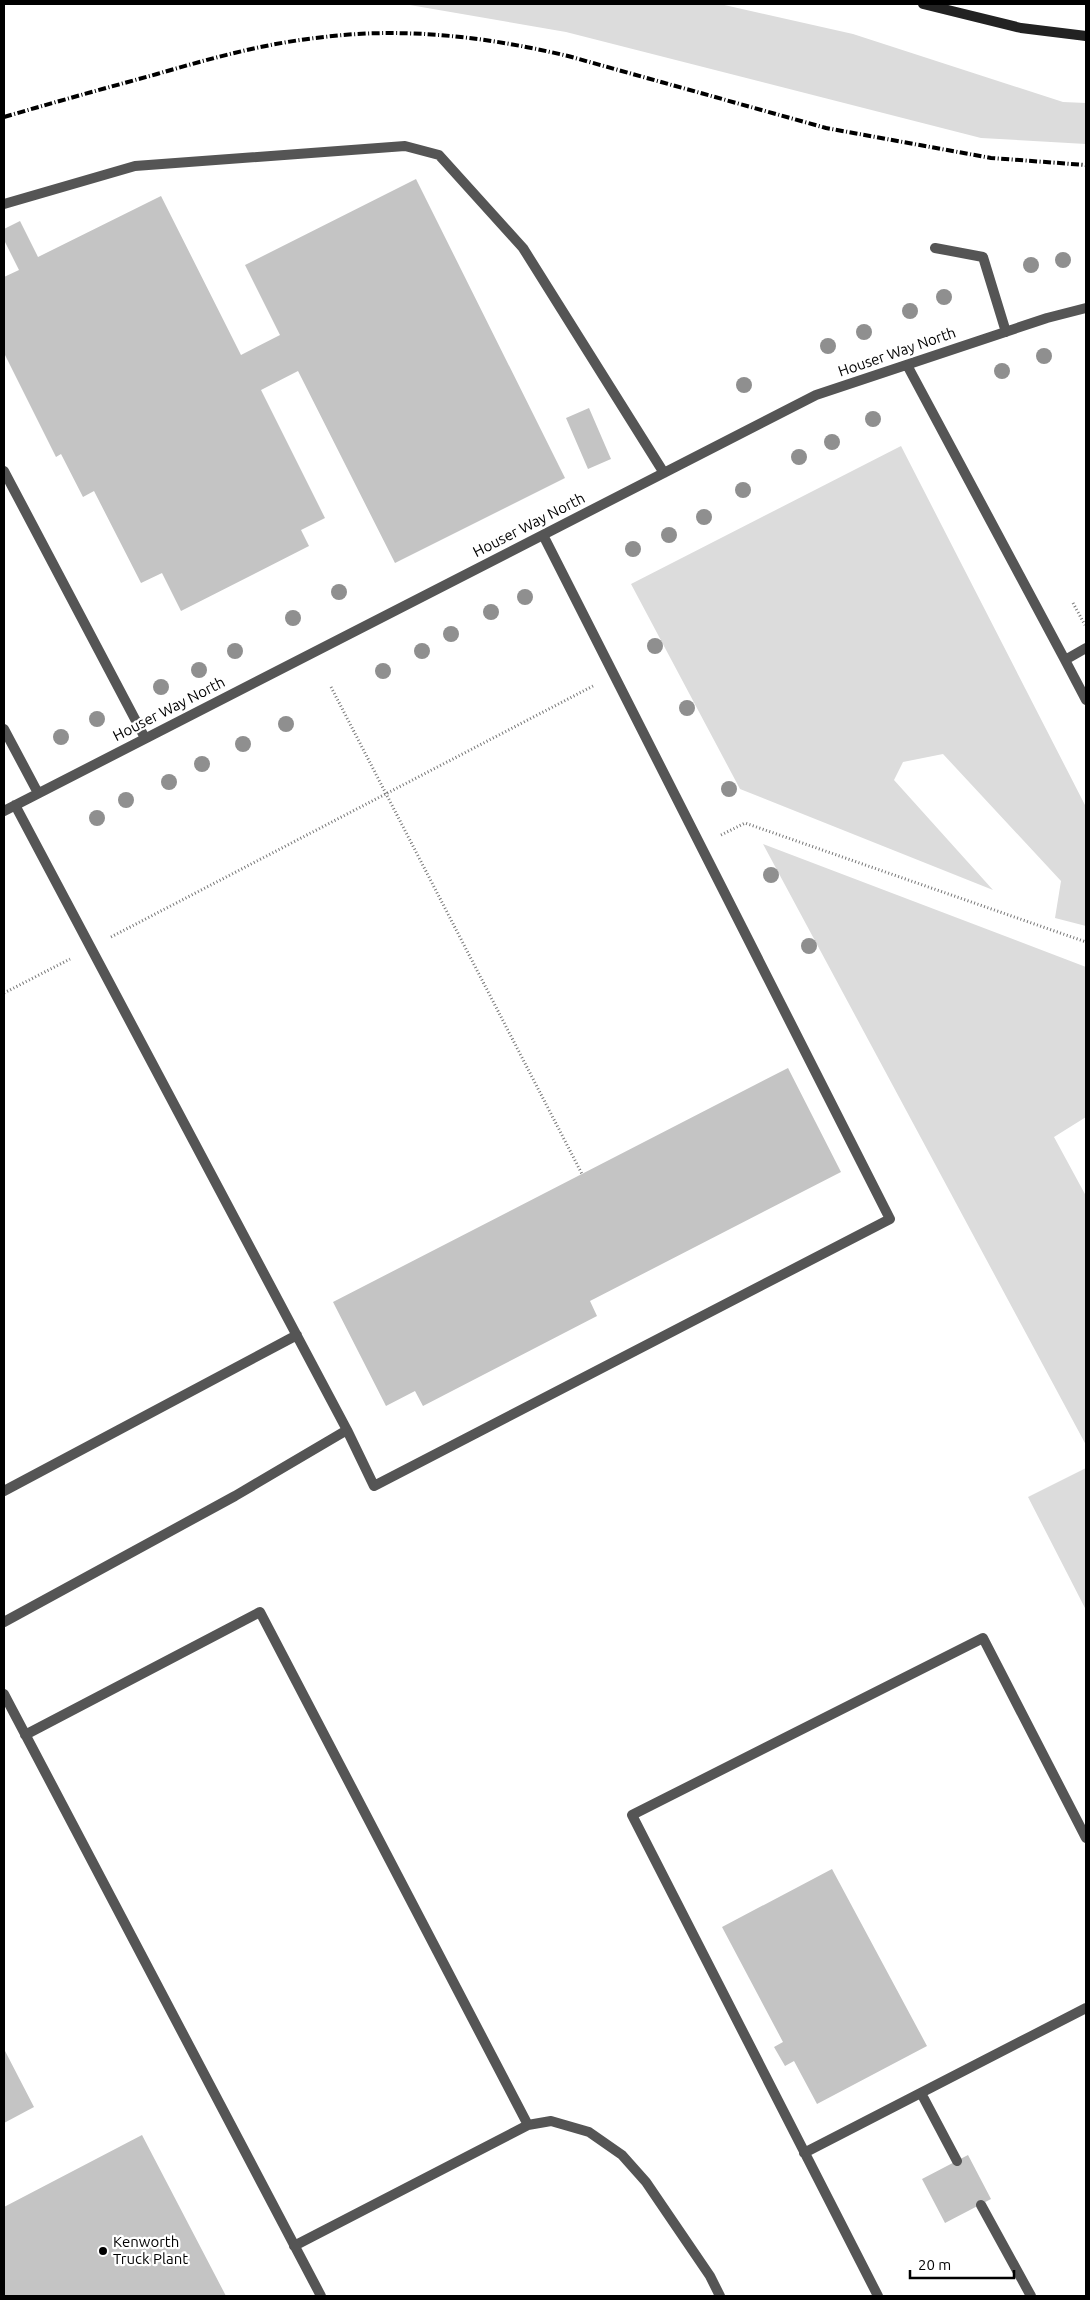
<svg xmlns="http://www.w3.org/2000/svg" width="1090" height="2300" font-family="Ubuntu,sans-serif">
<style>
.green{fill:#dcdcdc}
.building{fill:#c4c4c4}
.lines{fill:none;stroke-linecap:round;stroke-linejoin:round}
.path{stroke:#777;stroke-width:3;stroke-dasharray:1 2.5;stroke-linecap:butt}
.service{stroke:#555;stroke-width:10}
.secondary{stroke:#222;stroke-width:10}
.rail{stroke:#000;stroke-width:4;stroke-dasharray:8 2.5 1 2.5;stroke-linecap:butt}
.tree{fill:#8f8f8f}
.poi-dot{fill:#000;stroke:#fff;stroke-width:2}
.labels{text-anchor:middle;stroke-width:4.5;stroke-linejoin:round;paint-order:stroke}
.street-label{font-size:15px;fill:#000;stroke:#fff}
.poi-label{font-size:15px;fill:#000;stroke:#fff;text-anchor:start}
</style>
<rect width="100%" height="100%" fill="#fff"/>
<path class="green" d="M404 4H720L853 34 1063 102 1086 103V144L981 138 566 32Z
M901 446 1086 807V926L1055 918 1061 881 943 754 903 762 894 780 993 890 740 789 631 584Z
M763 844 1086 967V1117L1054 1137 1086 1196V1445Z
M1086 1468V1610L1028 1497Z"/>
<path class="building" d="M416 179 565 478 395 563 298 371 261 390 325 518 301 530 309 546 181 611 162 573 141 583 94 491 83 497 61 454 56 457 4 353V277L19 270 4 240V229L20 221 38 257 161 196 241 355 280 335 245 265Z
M589 408 611 459 588 469 566 418Z
M788 1068 841 1172 590 1301 597 1316 423 1406 415 1391 386 1406 333 1302Z
M832 1869 927 2046 817 2104 794 2061 785 2066 774 2047 783 2042 722 1927Z
M4 2049 34 2107 4 2123Z
M142 2135 226 2296H4V2207Z
M968 2155 991 2199 945 2223 922 2179Z"/>
<g class="lines">
<path class="path" d="M1073 603 1085 625
M331 687 582 1174
M721 835 745 823 1086 942
M111 937 593 686
M4 993 70 959"/>
<path class="service" d="M4 204 135 166 405 146 439 155 523 248 664 473
M935 248 983 257 1006 332
M907 365 1065 660 1086 648
M4 471 145 738
M1065 660 1086 700
M4 729 38 793
M15 805 347 1430 374 1486 890 1219 543 535
M4 811 816 395 1047 318 1086 308
M4 1491 297 1335
M4 1622 235 1496 347 1430
M4 1694 321 2296
M25 1735 260 1612 528 2125
M921 2093 957 2161
M804 2153 1086 2008
M981 2205 1031 2296
M294 2246 528 2125 551 2121 589 2132 622 2155 646 2182 710 2276 720 2296
M878 2296 632 1815 983 1638 1086 1838"/>
<path class="secondary" d="M923 4 1021 28 1086 36"/>
<path class="rail" d="M4 117C55 102 106 88 157 74 212 58 266 43 324 37 406 27 488 37 568 56L826 128 991 158 1086 165"/>
</g>
<g class="tree">
<circle cx="1063" cy="260" r="8"/>
<circle cx="1031" cy="265" r="8"/>
<circle cx="944" cy="297" r="8"/>
<circle cx="910" cy="311" r="8"/>
<circle cx="864" cy="332" r="8"/>
<circle cx="828" cy="346" r="8"/>
<circle cx="1044" cy="356" r="8"/>
<circle cx="1002" cy="371" r="8"/>
<circle cx="744" cy="385" r="8"/>
<circle cx="873" cy="419" r="8"/>
<circle cx="832" cy="442" r="8"/>
<circle cx="799" cy="457" r="8"/>
<circle cx="743" cy="490" r="8"/>
<circle cx="704" cy="517" r="8"/>
<circle cx="669" cy="535" r="8"/>
<circle cx="633" cy="549" r="8"/>
<circle cx="339" cy="592" r="8"/>
<circle cx="525" cy="597" r="8"/>
<circle cx="491" cy="612" r="8"/>
<circle cx="293" cy="618" r="8"/>
<circle cx="451" cy="634" r="8"/>
<circle cx="655" cy="646" r="8"/>
<circle cx="235" cy="651" r="8"/>
<circle cx="422" cy="651" r="8"/>
<circle cx="199" cy="670" r="8"/>
<circle cx="383" cy="671" r="8"/>
<circle cx="161" cy="687" r="8"/>
<circle cx="687" cy="708" r="8"/>
<circle cx="97" cy="719" r="8"/>
<circle cx="286" cy="724" r="8"/>
<circle cx="61" cy="737" r="8"/>
<circle cx="243" cy="744" r="8"/>
<circle cx="202" cy="764" r="8"/>
<circle cx="169" cy="782" r="8"/>
<circle cx="729" cy="789" r="8"/>
<circle cx="126" cy="800" r="8"/>
<circle cx="97" cy="818" r="8"/>
<circle cx="771" cy="875" r="8"/>
<circle cx="809" cy="946" r="8"/>
</g>
<circle class="poi-dot" cx="103" cy="2251" r="5"/>
<g class="labels">
<g class="street-label">
<text transform="translate(897 352) rotate(-19)" y="5">Houser Way North</text>
<text transform="translate(529 525) rotate(-27)" y="5">Houser Way North</text>
<text transform="translate(169 709) rotate(-27)" y="5">Houser Way North</text>
</g>
<g class="poi-label">
<text x="113" y="2247">Kenworth<tspan x="113" dy="17">Truck Plant</tspan></text>
</g>
</g>
<rect width="1090" height="2300" fill="none" stroke="#000000" stroke-width="10"/>
<path d="M910 2270v8h104v-8" fill="none" stroke="#000000" stroke-width="2.5"/>
<text x="918" y="2270" font-size="15" fill="#000000" stroke="#ffffff" stroke-width="4" paint-order="stroke">20 m</text>
</svg>
